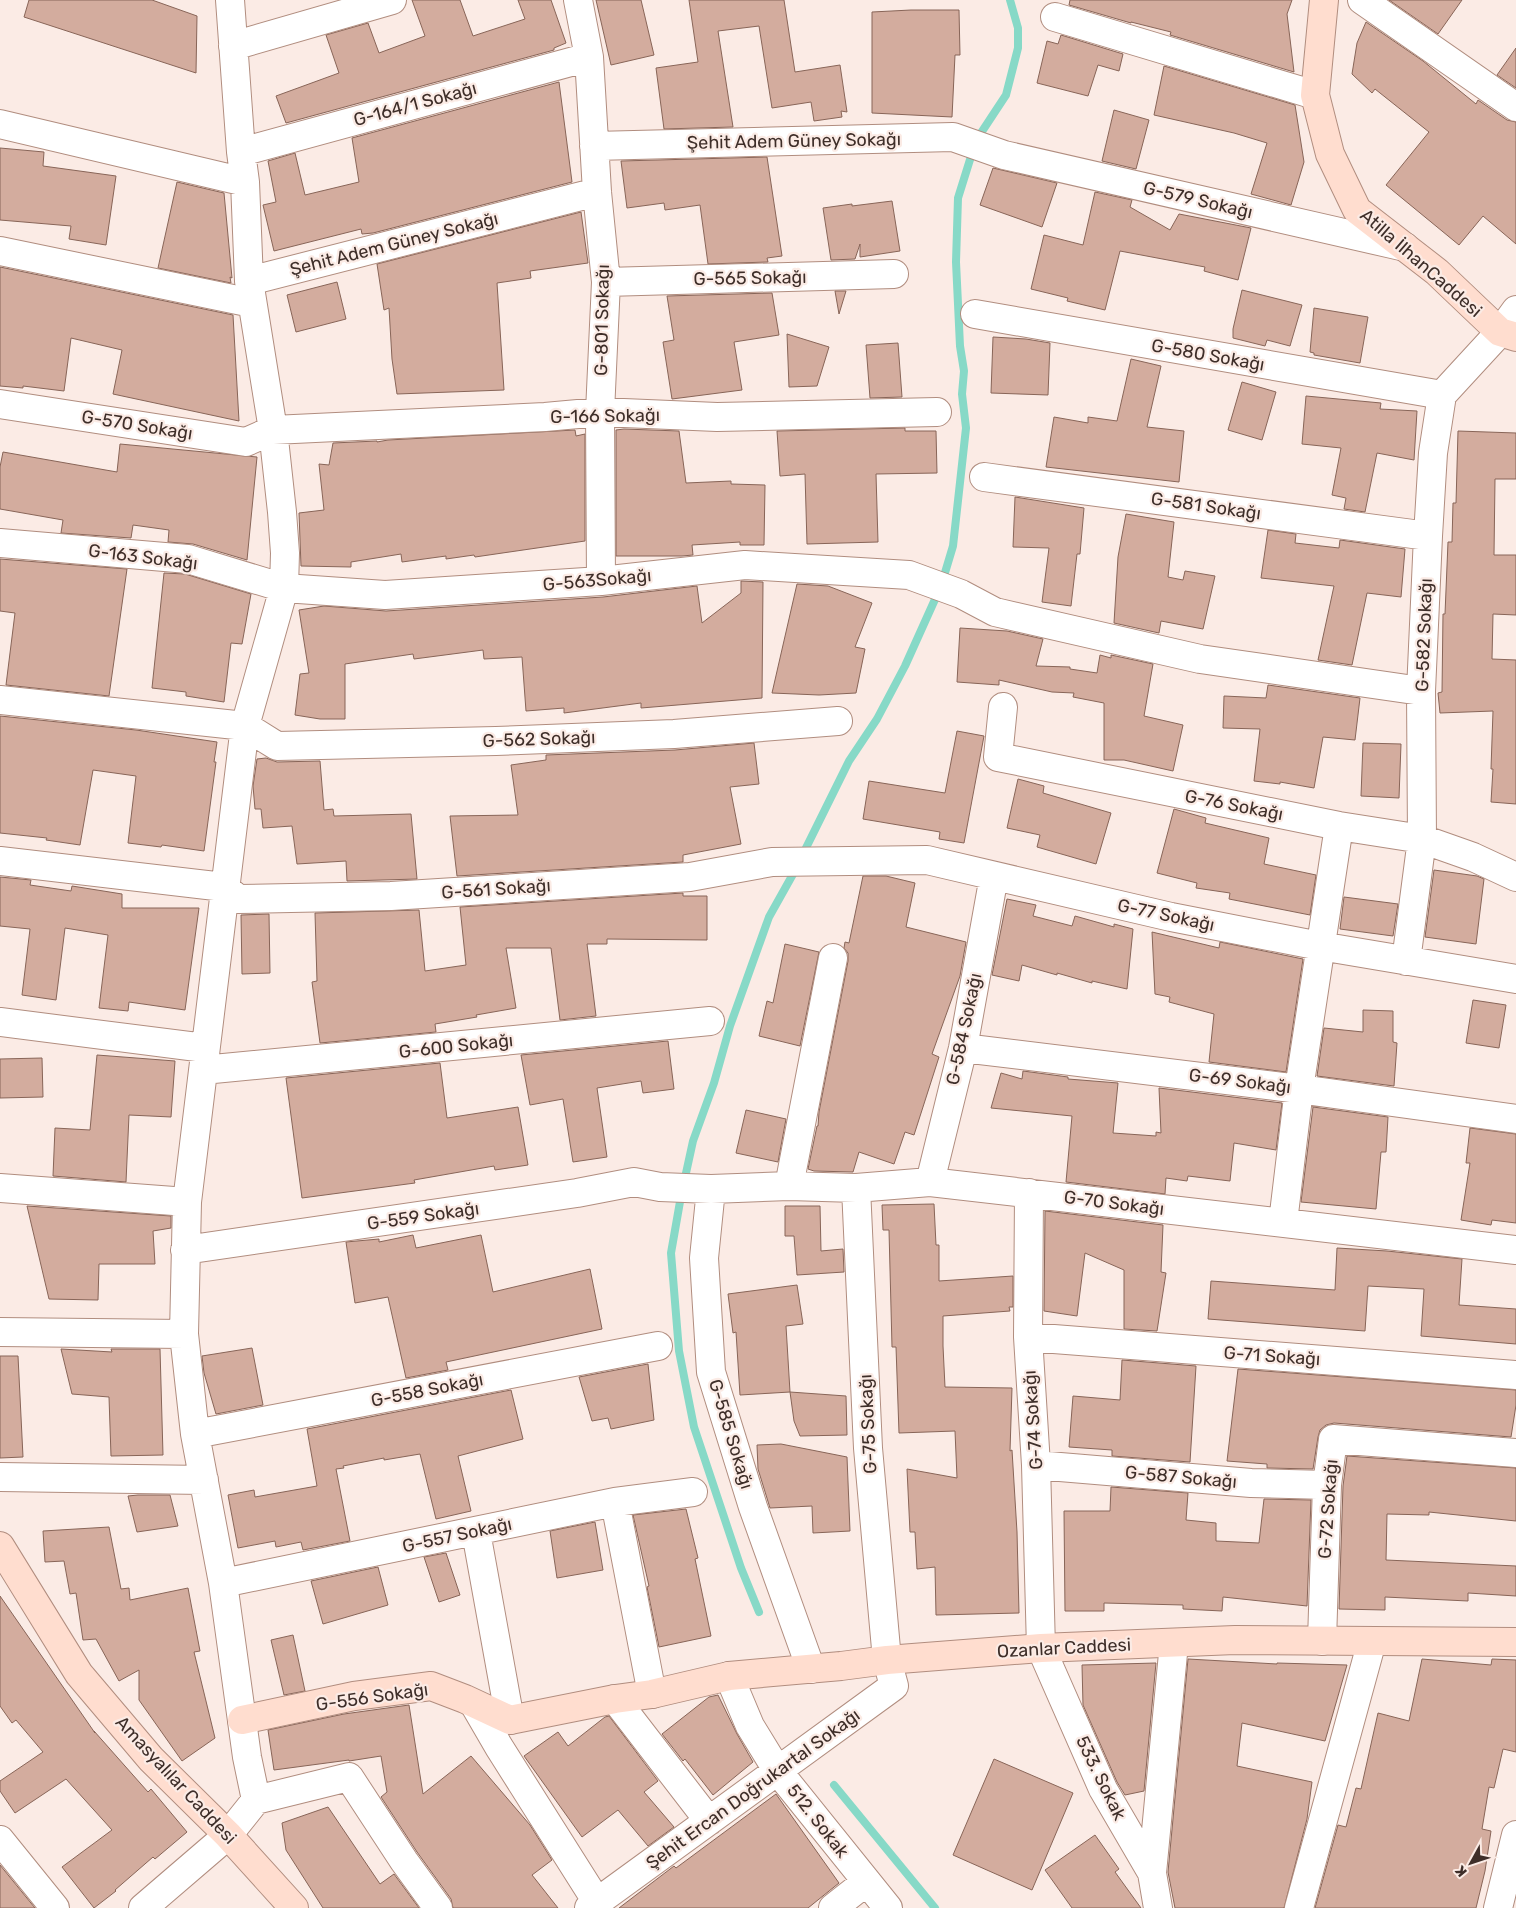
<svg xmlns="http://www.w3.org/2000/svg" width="1516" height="1908" font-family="Rubik,sans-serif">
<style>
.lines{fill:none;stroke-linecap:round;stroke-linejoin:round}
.stream{stroke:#87d9c7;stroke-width:8}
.building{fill:#d3ac9e;stroke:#886558}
.street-casing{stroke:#b18d7f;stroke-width:30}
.secondary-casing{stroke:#b18d7f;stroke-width:30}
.street{stroke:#fff;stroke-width:28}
.secondary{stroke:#ffddcf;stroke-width:28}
.labels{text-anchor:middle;stroke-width:4.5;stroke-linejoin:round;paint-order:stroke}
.street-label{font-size:18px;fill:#3e2e29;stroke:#fbebe5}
</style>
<rect width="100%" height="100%" fill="#fbebe5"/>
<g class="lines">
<path class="stream" d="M977 139 1006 95 1018 48V28L1010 0
M802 856 849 761 877 719 905 666 941 586 953 546 966 428 962 394 964 371 960 346 956 262 958 198 973 150
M759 1612 741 1568 694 1427 679 1351 671 1253 681 1196 693 1141 714 1083 730 1026 769 917 797 867
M834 1785 935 1908"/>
</g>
<path class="building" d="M29 0H152L197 16 196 73 24 17Z
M412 0H460L473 36 525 19 518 0H551L566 43 554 48V50L286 123 276 96 339 73 326 35 368 23 379 53 425 36Z
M596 0H641L654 55 611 65Z
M689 0H784L795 72 840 65 847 112 841 111 842 117 814 121 811 102 772 108 759 26 718 31 733 127 664 129 656 68 698 62Z
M1070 0H1292L1287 14 1294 72 1170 35 1171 32 1131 22V23L1069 5Z
M1389 0H1462L1438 34Z
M911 10H959L960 55H955L952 117 872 113V12Z
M1366 22 1423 61 1476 104 1478 100 1507 120 1516 122V244L1483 216 1459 245 1386 185 1429 132 1375 89 1372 93 1352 74 1357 43Z
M1061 35 1123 54 1119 71 1098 65 1088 96 1037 83 1047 41 1058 44Z
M1516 48V88L1497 75Z
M1164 66 1295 105 1304 162 1291 205 1251 194 1267 143 1234 133 1154 115Z
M559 82 572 182 373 233 362 234 361 229 274 251 263 205 276 202 268 161 295 153 305 195 359 182 352 138Z
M1114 110 1149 120 1136 169 1102 161Z
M0 148 44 152 43 166 116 176 106 245 69 239 71 226 0 220Z
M767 157 782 256 767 258 768 262 708 264 700 205 665 210 664 203 627 208 621 161Z
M993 168 1057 183 1042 227 980 205Z
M177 182 224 193 232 278 230 277 231 283 158 268Z
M1095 192 1132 200 1130 207 1170 230 1179 214 1251 228 1238 280 1204 271 1205 267 1120 251 1105 310 1067 301 1068 298 1031 289 1044 235 1083 245Z
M892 201 900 251 860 257V244L855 259 831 260 823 208 852 204V206Z
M581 212 588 263 530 271 531 278 497 283 504 390 397 394 392 359 389 308 384 310 377 264Z
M0 267 233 315 239 421 113 394 122 350 71 338 64 391 23 386V388L0 386Z
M337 282 346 319 296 332 287 295Z
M1242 290 1302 305 1290 346 1267 340 1265 346 1233 338V329Z
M835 291H846L839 314Z
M772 293 779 335 734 342 742 390 672 399 663 342 674 340 667 296Z
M1314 308 1368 317 1360 363 1314 355V353L1310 352Z
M787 334 829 347 817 386 789 387Z
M993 337 1026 339 1050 343 1048 395 991 393Z
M898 343 902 397 870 398 866 345Z
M1131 359 1161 366 1147 427 1184 431 1179 482 1046 467 1054 417 1088 423V417L1117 421Z
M1242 382 1276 392 1262 440 1228 430Z
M1306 396 1381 403 1380 409 1417 411 1414 460 1377 453 1365 512 1344 509 1346 498 1332 495 1341 448 1302 444Z
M905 428V431H936L937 473 876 474 878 542 807 544 805 474 780 476 777 431Z
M624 429 679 431 686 483 731 481V484L765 485 764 545H740V542L692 545 693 555 682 556H616V430Z
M575 430 576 436 585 434V541L475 557 474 555 446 559V556L402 562 401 554 351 562V567L301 566 299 513 324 510 319 464 329 465 333 443 377 441V442L388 440Z
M1458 431 1516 433V479H1495L1494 555H1516V615L1493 614 1492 659 1516 660V804L1491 802 1493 769H1491L1493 711 1440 713 1438 693 1442 692 1443 614H1445L1448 542H1452L1453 503H1456Z
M120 444 257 457 247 560 193 544 168 542 169 530 133 525 131 538 61 533 63 520 0 509V467L3 452 117 472Z
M1015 497 1084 508 1080 554H1077L1071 606 1042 602 1049 548 1013 547Z
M1126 514 1174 522 1168 577 1183 580 1185 571 1215 576 1203 629 1161 621 1159 633 1114 623 1118 557Z
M1268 530 1296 534 1295 543 1339 548 1340 540 1405 549 1401 597 1367 593 1352 665 1318 660 1334 586 1261 578Z
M0 559 127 569 109 696 6 685 15 613 0 611Z
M164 573 185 574 251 594 242 644 231 643 224 702 186 696V692L152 688Z
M741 581 763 582 762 698 641 708V703L564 713V708L526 711 522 657 484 659 483 650 414 659 413 654 345 664V719H320L295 715 300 674 309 673 299 610 324 606 386 611 603 597 697 586 702 623 741 593Z
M797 584 828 586 872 603 855 647 865 649 856 693 819 695 772 693Z
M960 628 1007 631 1043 639 1036 666 1070 667V669L1097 673 1100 655 1111 658V655L1153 664 1144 716 1183 725 1173 771 1124 760H1104V703L1073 697 1074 693 1052 692 999 680V685L957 682Z
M1268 685 1360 698 1355 740 1323 737 1314 788 1280 782V784L1254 781 1260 729 1223 728 1224 696 1266 698Z
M0 716 136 730 217 742 214 762H216L204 851 162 845 161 847 128 843 136 776 93 770 80 845 46 840 47 838 0 833Z
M957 731 984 736 964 843 939 839 940 832 863 819 869 781 945 793Z
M754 743 759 784 730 787 741 844 683 855V862L457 876 450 816 518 815 511 765 546 760V755L675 750Z
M1363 743 1401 744 1399 798 1361 796Z
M266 758 277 762 320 761 324 810 333 809 334 816 411 814 417 879 347 881 346 861 297 864 292 826 263 828 261 809H255L253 786 257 759Z
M1018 779 1044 786 1043 793 1111 813 1096 864 1037 847 1040 835 1007 828Z
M1174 809 1206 818 1205 823 1269 838 1264 864 1316 875 1310 915 1229 899 1230 893 1196 888 1197 883 1157 873Z
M1434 870 1477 876 1484 879 1476 944 1425 937Z
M863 876H886L915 883 906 927 966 942 960 976 932 1054 939 1057 914 1135 905 1132 894 1164 859 1152 853 1172 814 1171 808 1169 817 1126H818L819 1112 848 961V953L844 948 845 942 849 943Z
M0 877 31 880 30 885 71 891 72 886 122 894V908H199L185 1010 129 1002 128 1011 99 1008 108 935 65 928 56 1000 22 995 30 929 0 926Z
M683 893V896H707V940L607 939V944H587L596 1016 560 1020 551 948H506L516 1008 476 1015 477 1017 435 1024 436 1032 320 1043 312 982 317 981 315 913 419 910 425 971 466 965 460 907Z
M1344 897 1398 904 1393 936 1340 929Z
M1007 899 1036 905 1033 916 1072 926 1075 916 1114 927V924L1133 929 1127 989 1092 981V983L1057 973V975L1022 965 1019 981 992 975Z
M269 914 270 973 242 974 241 915Z
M1152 932 1219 948 1220 942 1303 959 1286 1072 1209 1062 1214 1014 1169 1002 1170 997 1155 994Z
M785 944 819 952 800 1046 759 1036 767 1001 773 1003Z
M1473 1000 1506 1005 1499 1048 1466 1043Z
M1363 1010 1393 1011V1042L1397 1043 1394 1086 1317 1076 1324 1028 1363 1032Z
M668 1041 674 1089 643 1093 641 1081 597 1088 607 1157 573 1162 563 1099 530 1105 521 1055Z
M97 1055 175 1061 171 1117 129 1115 126 1182 53 1176 55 1128 90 1130Z
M42 1058 43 1097 0 1098V1059Z
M440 1063 447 1118 518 1107 528 1165 495 1170 494 1166 414 1180 415 1183 302 1198 286 1078Z
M1023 1071 1068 1077V1079L1118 1083 1113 1133 1156 1136V1132L1161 1133 1159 1088 1282 1103 1276 1150 1234 1143 1230 1181 1188 1176 1187 1181 1166 1178 1165 1194 1066 1182 1072 1116 991 1108 1001 1073 1022 1079Z
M1313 1107 1388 1117 1386 1152H1381L1376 1209 1301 1202Z
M746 1110 786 1119 778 1162 736 1153Z
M1470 1128 1516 1134V1223L1492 1220 1491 1225 1461 1220 1470 1163H1466Z
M934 1204 936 1245H939V1281L1013 1276V1307H1009L1010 1311 943 1316V1346L945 1387 1012 1388 1010 1451 1012 1450 1017 1532 1019 1613 936 1615 935 1567 917 1569 915 1532H910L907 1469 957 1478 955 1431 899 1433 896 1347H892L889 1230H883L882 1205Z
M27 1206 171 1216V1228L153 1231 155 1264H99L98 1300 49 1299Z
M785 1206H820L821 1251 843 1249 844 1272 797 1275 794 1236H785Z
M1045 1211 1163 1225 1161 1272 1166 1273 1157 1331 1124 1329V1270L1085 1253 1077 1316 1044 1311Z
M413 1235 416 1248 481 1235 493 1292 590 1269 602 1329 446 1362 448 1370 406 1378 388 1297 355 1303 346 1242 379 1239V1242Z
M1337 1248 1387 1251 1462 1259 1459 1305 1516 1309V1344L1421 1336 1424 1289 1368 1286 1365 1331 1208 1319 1211 1281 1335 1290Z
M797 1285 803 1324 786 1326 790 1392 740 1395 736 1332 733 1333 728 1294Z
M252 1348 263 1405 216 1414 204 1373 202 1356Z
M61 1349 112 1352 111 1349H160L163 1455 111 1456 109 1397 72 1394Z
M0 1356H18L23 1457 0 1458Z
M1122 1360 1196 1366 1190 1462 1112 1456V1450L1069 1447 1073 1396 1120 1400Z
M648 1364 654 1420 611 1429 608 1418 592 1421 579 1377Z
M1238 1369 1516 1390V1405L1511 1437 1334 1423 1326 1425 1320 1430 1318 1437 1313 1469 1267 1468V1464L1227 1461Z
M511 1390 523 1439 458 1456 471 1511 436 1519 420 1454 384 1460V1458L343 1466 344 1468 336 1469 350 1541 303 1550 301 1542 276 1547 275 1541 238 1548 228 1495 254 1490 255 1497 317 1486 307 1429Z
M790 1392 846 1396 847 1435 800 1436 794 1421Z
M781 1444 847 1457 850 1531 813 1533 812 1506 770 1508 758 1469 757 1445Z
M1347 1456 1516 1468V1521L1429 1512V1515L1387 1514 1386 1560 1516 1566V1596L1468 1593V1601L1385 1597V1610L1339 1609 1343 1486Z
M1111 1487 1188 1493 1186 1520 1216 1523V1541L1259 1543 1264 1499 1311 1500 1307 1606 1223 1597 1222 1611 1183 1609V1605L1104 1603V1611H1065L1064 1511H1110Z
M138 1495H170L178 1526 137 1532 128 1496Z
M686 1509 698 1558 695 1559 711 1636 659 1647 647 1587 649 1586 633 1515Z
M595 1522 603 1570 557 1578 550 1531Z
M109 1527 121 1589 129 1588 130 1600 188 1588 200 1651 194 1652 215 1738 182 1761 139 1700V1670L119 1681 96 1639 83 1640 76 1593 70 1594 64 1561 45 1562 43 1531Z
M446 1553 460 1595 439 1602 424 1557Z
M378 1567 388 1605 323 1624 311 1581Z
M0 1596 95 1733 94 1731 148 1792 151 1789 187 1832 155 1859 153 1857 115 1890 116 1891 94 1908 62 1867 112 1830 66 1779 15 1813 0 1791V1781L43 1752 16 1720 12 1723 0 1706Z
M293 1635 305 1691 284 1695 271 1640Z
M1188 1659 1277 1664V1663L1347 1665 1325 1741 1242 1723 1237 1766 1312 1782 1307 1819 1284 1908H1175L1168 1872Z
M1422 1659 1491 1665 1492 1659 1516 1660V1752L1503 1749 1494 1788 1489 1787 1482 1829 1491 1831 1485 1871 1476 1908H1315L1338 1825 1346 1827 1356 1788 1361 1789 1378 1713 1409 1721Z
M1156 1663 1144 1791 1125 1795 1117 1782 1083 1705 1082 1665Z
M718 1695 737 1734 753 1762 713 1795 685 1759 683 1761 662 1734 709 1697Z
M409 1705 423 1794 471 1756 530 1825 552 1860 532 1875 558 1908H453L451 1899 417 1852 381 1797 387 1792 381 1756 349 1761V1760L274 1770 268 1730 344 1714Z
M609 1716 658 1781 644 1792 674 1827 648 1846 618 1810 582 1837 524 1756 558 1732 568 1746 605 1717Z
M994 1759 1073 1793 1032 1890 953 1855Z
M776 1794 839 1883 808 1908H619L674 1866 676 1868Z
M328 1807 380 1884 394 1874 419 1908H323L286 1850 282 1823Z
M1095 1835 1119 1869 1115 1872 1141 1908H1072L1045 1870Z
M0 1865 35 1908H0Z"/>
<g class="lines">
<defs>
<path id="street" d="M578 0 589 57 597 192 606 282 600 412 601 581
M1362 0 1516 107
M1055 17 1315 95
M233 46 392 0
M0 124 245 182
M594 146 953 137 1004 155 1405 247
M241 152 589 57
M0 251 252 303
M249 281 597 192
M606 282 894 274
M975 314 1442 395
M0 404 246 442 273 430 545 417 600 412 717 417 937 412
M984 477 1428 536
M0 543 188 559 284 588 385 595 601 581 745 565 909 575 961 594 995 612 1200 659 1421 691
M0 700 245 726 277 746 496 741 674 734 838 721
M1003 707 998 757 1339 826 1422 839 1473 857 1516 877
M0 861 224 887 238 899 391 896 690 877 772 862 927 860 1171 917 1320 946 1516 979
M1406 961 1422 839 1421 691 1428 536 1433 453 1442 395 1500 332 1516 310
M0 1022 205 1048
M963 1048 1299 1089 1516 1119
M203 1070 710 1021
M930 1182 963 1048 994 876
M789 1186 833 958
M0 1188 187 1202
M711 1189 704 1258 711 1372 753 1507 811 1669
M1029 1193 1028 1337 1036 1465 1041 1648 1103 1789 1152 1873 1158 1908
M1283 1222 1299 1089 1339 826
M185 1250 577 1193 634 1182 660 1187 711 1189 789 1186 856 1188 930 1182 1516 1250
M0 1332 184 1334
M1028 1337 1516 1375
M195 1434 658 1346
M1036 1465 1251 1483 1327 1485
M0 1477 204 1480
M615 1502 652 1694
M476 1532 510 1720
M223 1583 615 1502 693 1492
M1322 1641 1327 1485 1333 1439 1516 1453
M729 1676 750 1726 777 1770 888 1908
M615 1699 709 1821
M474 1704 499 1747 597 1902
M256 1800 349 1777 404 1861 438 1908
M0 1840 55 1908
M1152 1873 1174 1643
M143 1908 228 1835 256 1800 247 1757 223 1583 195 1434 184 1334 187 1202 245 726 284 588 285 553 282 512 273 430 249 281 245 182 241 152 230 0
M589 1908 894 1686 887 1660 868 1448 856 1188
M833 1908 866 1882
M1299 1908 1372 1641
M1498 1908 1516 1835"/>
<path id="secondary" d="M1324 0 1315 95 1330 154 1357 210 1437 272 1500 332 1516 337
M0 1546 79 1674 151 1759 228 1835 294 1908
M242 1720 354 1696 431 1686 465 1699 510 1720 615 1699 652 1694 729 1676 841 1666 887 1660 1041 1648 1235 1640 1516 1642"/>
</defs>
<use href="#street" class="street-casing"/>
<use href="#secondary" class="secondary-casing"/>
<use href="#street" class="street"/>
<use href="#secondary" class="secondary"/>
</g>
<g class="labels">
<g class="street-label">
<text transform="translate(415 104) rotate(-15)" y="6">G-164/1 Sokağı</text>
<text transform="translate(794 141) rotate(-1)" y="6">Şehit Adem Güney Sokağı</text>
<text transform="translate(1198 200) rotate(13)" y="6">G-579 Sokağı</text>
<text transform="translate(394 244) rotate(-14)" y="6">Şehit Adem Güney Sokağı</text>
<text transform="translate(1421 263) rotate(41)" y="6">Atilla İlhanCaddesi</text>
<text transform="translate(750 278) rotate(-1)" y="6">G-565 Sokağı</text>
<text transform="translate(602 320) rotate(-89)" y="6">G-801 Sokağı</text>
<text transform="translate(1208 355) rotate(10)" y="6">G-580 Sokağı</text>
<text transform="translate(605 416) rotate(-1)" y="6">G-166 Sokağı</text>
<text transform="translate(137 425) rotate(9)" y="6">G-570 Sokağı</text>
<text transform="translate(1206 506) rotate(8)" y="6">G-581 Sokağı</text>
<text transform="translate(143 557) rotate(7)" y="6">G-163 Sokağı</text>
<text transform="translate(597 580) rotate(-5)" y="6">G-563Sokağı</text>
<text transform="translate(1424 635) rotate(-88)" y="6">G-582 Sokağı</text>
<text transform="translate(539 739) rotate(-2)" y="6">G-562 Sokağı</text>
<text transform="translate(1234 805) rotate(11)" y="6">G-76 Sokağı</text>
<text transform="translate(496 889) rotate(-4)" y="6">G-561 Sokağı</text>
<text transform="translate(1166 915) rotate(12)" y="6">G-77 Sokağı</text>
<text transform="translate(964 1029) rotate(-78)" y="6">G-584 Sokağı</text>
<text transform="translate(456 1046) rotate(-6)" y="6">G-600 Sokağı</text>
<text transform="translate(1240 1081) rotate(7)" y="6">G-69 Sokağı</text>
<text transform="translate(1114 1203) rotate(7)" y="6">G-70 Sokağı</text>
<text transform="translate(423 1216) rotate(-8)" y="6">G-559 Sokağı</text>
<text transform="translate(1272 1356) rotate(4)" y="6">G-71 Sokağı</text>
<text transform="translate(427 1390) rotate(-11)" y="6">G-558 Sokağı</text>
<text transform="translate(1033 1420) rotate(-94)" y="6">G-74 Sokağı</text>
<text transform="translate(868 1424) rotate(-93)" y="6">G-75 Sokağı</text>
<text transform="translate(731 1434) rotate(73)" y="6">G-585 Sokağı</text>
<text transform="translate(1181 1477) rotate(5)" y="6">G-587 Sokağı</text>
<text transform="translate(1328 1509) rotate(-86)" y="6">G-72 Sokağı</text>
<text transform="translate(457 1535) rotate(-12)" y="6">G-557 Sokağı</text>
<text transform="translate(1064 1648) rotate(-3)" y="6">Ozanlar Caddesi</text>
<text transform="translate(372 1697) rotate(-8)" y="6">G-556 Sokağı</text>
<text transform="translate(1101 1778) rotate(64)" y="6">533. Sokak</text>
<text transform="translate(176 1780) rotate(47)" y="6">Amasyalılar Caddesi</text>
<text transform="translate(753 1789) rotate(-36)" y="6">Şehit Ercan Doğrukartal Sokağı</text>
<text transform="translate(818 1821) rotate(52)" y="6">512. Sokak</text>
</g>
</g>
<g transform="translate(1471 1863) rotate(230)" stroke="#fbebe5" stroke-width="4" paint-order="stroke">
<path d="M0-4L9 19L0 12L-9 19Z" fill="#3e2e29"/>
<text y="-8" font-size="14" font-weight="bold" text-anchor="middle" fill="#3e2e29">K</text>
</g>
</svg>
